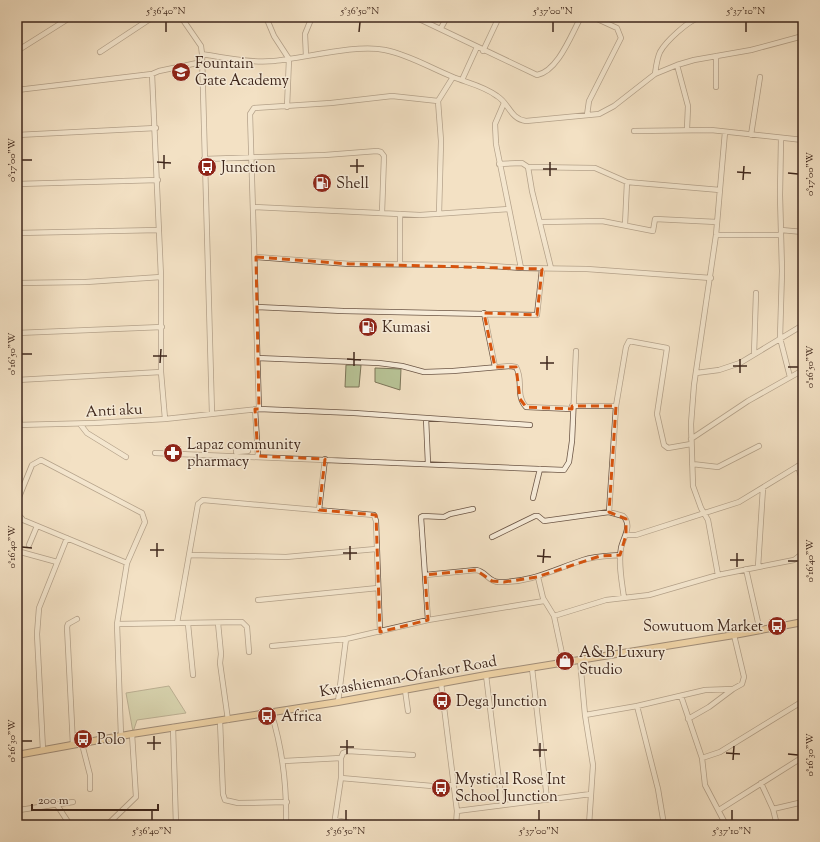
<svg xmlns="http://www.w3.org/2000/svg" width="820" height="842" font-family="'Sorts Mill Goudy',serif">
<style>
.green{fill:#b8c396;stroke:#7c7559}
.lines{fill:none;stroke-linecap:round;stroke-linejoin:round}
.minor-casing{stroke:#6c5646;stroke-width:6}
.major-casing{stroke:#3f271c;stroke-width:8}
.minor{stroke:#f7ecd9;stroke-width:4.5}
.major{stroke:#eac082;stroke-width:6}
.marked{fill:none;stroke:#d7540e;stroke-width:3;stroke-dasharray:8 5;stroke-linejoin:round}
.ticks{fill:none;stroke:#3f271c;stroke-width:1.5}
.labels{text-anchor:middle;stroke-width:3;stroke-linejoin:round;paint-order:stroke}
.poi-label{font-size:15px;fill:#3f271c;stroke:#f7ecd9;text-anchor:start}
.street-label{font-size:15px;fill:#3f271c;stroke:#f7ecd9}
.neatline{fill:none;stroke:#3f271c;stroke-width:1.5}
.ticks-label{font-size:10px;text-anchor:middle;fill:#3f271c}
</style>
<rect width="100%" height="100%" fill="#f3e1c4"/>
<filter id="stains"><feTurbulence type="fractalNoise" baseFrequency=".005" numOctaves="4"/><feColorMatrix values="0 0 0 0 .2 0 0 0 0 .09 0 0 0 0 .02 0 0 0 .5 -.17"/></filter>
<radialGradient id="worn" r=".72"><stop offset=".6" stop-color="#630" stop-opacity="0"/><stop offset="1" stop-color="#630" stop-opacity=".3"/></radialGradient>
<path class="green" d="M346 365H361L359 387H345Z
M375 368 401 369 400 390 375 382Z
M169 686 186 713 137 720 133 732 126 693Z"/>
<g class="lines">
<defs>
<path id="minor" d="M181 17 201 46 202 54 212 414
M266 17 274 36 289 59 287 107
M415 17 537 75C558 71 571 35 581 17
M441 28 447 17
M17 51 71 17
M483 51 499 17
M100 52 153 17
M202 54C226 58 250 63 274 61 306 58 355 44 385 50 410 55 430 68 453 77 468 83 484 86 497 96 509 103 510 119 526 121L599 114 614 106 655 74 677 65 694 60 751 50 803 36
M306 56 305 34 312 17
M677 65 688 106 687 129
M152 74 161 277V372L165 419
M655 74C656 67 657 58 660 52 666 41 688 21 700 17
M462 80 477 47
M716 87V56
M17 90 152 74 159 71 202 62
M504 103 495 124 496 144 521 268
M587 115 589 101 621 38 617 28 593 17
M634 131 711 130 803 140
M17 135 156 128
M751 135 760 77
M781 138 780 195 782 271 780 338 790 377
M204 159 325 155 377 151 381 152 384 156 382 213
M499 164 522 163 528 167 595 168 627 182 720 190
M528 167 532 191 551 268
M17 184 158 180
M254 207 420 215 509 209
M439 214 441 141 438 101 453 77
M541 222 602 221 653 231 655 219 717 222
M625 225 627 182
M781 230 803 232
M801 231 803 212
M17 233 159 230
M716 235H781
M256 257 350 264 479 265 521 268 587 269 711 278
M400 263V214
M17 283 86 282 161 277
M257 307 343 311 537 315 542 269
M484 313 495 367
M17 333 162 327
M754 354 756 293
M257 358 379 363 402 366 424 372 453 371 510 366 516 367C524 380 515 395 526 407L572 409
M696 373 719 370 740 363 803 325
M17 380 161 372
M17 393 20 425
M572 406H616
M255 409 258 456
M259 409 250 114 254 108 331 103 392 96 438 101
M426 418 428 464
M80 424 87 433 126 457
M17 425 95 423 165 419 259 409 354 413 530 425
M691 439 748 401 803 370
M236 445V452L248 451V444H237
M155 453 564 470 569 462 572 441 576 351
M692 464 718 467 759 446
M798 466 803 483
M533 498 540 469
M17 502 32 465 41 460 142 513 145 522 127 563 117 624 121 736
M319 510 325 459
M609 512 616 406 626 347 629 341 667 348 657 414 664 445 668 448 691 444
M17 513 23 520 127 563
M626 535H636L739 502 803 463
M492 537 535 516H538L544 521 609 512 623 516C633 525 623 538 621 548 618 564 622 582 624 598
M29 545 37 526
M17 551 57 562
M190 555 286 557 376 549
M758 567 763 488
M746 569 760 631
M425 575 476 570C486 571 488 582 499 582 530 583 555 569 583 560 595 556 607 556 620 555
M718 575 708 520 701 508 693 486 691 424 694 385 716 235 725 132
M538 577 543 598 554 616 564 663
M258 600 378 588
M554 616 606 600 649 595 718 575 794 560 803 553
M428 620 421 517 423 516 444 517 450 514 473 509
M177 623 198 504 203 500 374 515 376 521 380 632
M218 623 221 654 220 663 228 720
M117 624 242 622 247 627 249 652
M188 624 193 675
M272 646 346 639 428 620 544 601
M580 660 585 715 593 765 589 825
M532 668 547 799
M486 675 502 805
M441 683 457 811 456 825
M405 690 408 711
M681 696 702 758 705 785 726 825
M338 702 346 639
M637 706 658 789 664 825
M271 712C283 750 287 785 286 825
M585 715 637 706 705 690 733 689 742 684 744 677 734 635
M688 719 709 707 733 689
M220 721 223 794 225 800 238 803 287 802
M173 727 176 825
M82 744 90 775V789
M73 745 67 627 68 624 77 619
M43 750 37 634 39 608 67 538
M702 758 720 752 803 701
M284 761 341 758
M341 778 432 786 453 785
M761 783 773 809 777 825
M17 789 18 825
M57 805 70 825
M773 809 803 802
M19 810 73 802
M719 810 803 757
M457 811 591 794
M335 820 360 825
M107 825 136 797 132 734
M334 825 341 778V758L343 753 348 751 413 755"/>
<path id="major" d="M17 755 132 734 338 702 486 675 734 635 803 622"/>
</defs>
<use href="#minor" class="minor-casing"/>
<use href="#major" class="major-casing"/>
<use href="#minor" class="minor"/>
<use href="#major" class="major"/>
</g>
<path d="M0 0H820V842H0ZM256 257 350 264 542 269 537 315 484 313 495 367H516L520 399 526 407 572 409V406H616L609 512 626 519V535L620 555 600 556 537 577 504 582 492 581 476 570 425 575 428 620 380 632 376 515 319 510 325 459 258 456 255 409H259Z" fill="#f3e1c4" fill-opacity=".55" fill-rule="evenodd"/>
<path class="marked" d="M256 257 350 264 542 269 537 315 484 313 495 367H516L520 399 526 407 572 409V406H616L609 512 626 519V535L620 555 600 556 537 577 504 582 492 581 476 570 425 575 428 620 380 632 376 515 319 510 325 459 258 456 255 409H259Z"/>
<path class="ticks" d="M166 32V22M359 32 360 22M553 32V22M746 32V22M22 160H32M157 162 171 163M350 166H364M164 169V155M543 169H557M737 172 751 173M357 173V159M788 173 798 174M550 176V162M743 180 744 166M22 354H32M153 356H167M347 359 361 360M160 363 161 349M540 363H554M354 366V352M733 366H747M788 367H798M547 370V356M740 373V359M22 547 32 548M150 550H164M343 553H357M537 556 551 557M157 557V543M350 560V546M730 560H744M788 561H798M543 563 544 549M737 567V553M22 741H32M147 743H161M340 747H354M154 750V736M533 750H547M726 753 740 754M347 754V740M788 754 798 755M540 757V743M733 760 734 746M152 820V810M346 820V810M539 820V810M732 820V810"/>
<defs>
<symbol id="school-disc" viewBox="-11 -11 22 22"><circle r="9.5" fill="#8f2418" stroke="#f7ecd9"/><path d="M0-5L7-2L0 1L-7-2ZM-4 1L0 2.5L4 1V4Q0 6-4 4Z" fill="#fff"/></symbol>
<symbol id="bus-disc" viewBox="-11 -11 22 22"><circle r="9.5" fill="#8f2418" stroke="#f7ecd9"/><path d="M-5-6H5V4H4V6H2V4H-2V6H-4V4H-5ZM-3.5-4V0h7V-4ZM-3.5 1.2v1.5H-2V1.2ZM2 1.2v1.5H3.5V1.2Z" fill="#fff"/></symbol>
<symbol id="fuel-disc" viewBox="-11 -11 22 22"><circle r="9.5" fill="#8f2418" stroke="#f7ecd9"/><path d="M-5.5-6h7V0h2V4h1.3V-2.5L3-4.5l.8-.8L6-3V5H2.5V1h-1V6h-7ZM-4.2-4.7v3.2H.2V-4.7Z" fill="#fff"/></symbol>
<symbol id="pharmacy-disc" viewBox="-11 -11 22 22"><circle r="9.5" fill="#8f2418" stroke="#f7ecd9"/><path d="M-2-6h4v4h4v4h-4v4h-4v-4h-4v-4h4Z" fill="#fff"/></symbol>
<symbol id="shop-disc" viewBox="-11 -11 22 22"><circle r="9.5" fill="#8f2418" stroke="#f7ecd9"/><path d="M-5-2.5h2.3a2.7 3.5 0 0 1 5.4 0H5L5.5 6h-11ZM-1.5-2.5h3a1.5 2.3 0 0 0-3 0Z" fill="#fff"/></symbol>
</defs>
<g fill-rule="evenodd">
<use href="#school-disc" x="170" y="61" width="22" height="22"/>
<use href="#bus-disc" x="196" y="156" width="22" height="22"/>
<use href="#fuel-disc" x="311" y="172" width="22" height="22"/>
<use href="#fuel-disc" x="357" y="316" width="22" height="22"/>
<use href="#pharmacy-disc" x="162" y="442" width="22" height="22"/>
<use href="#bus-disc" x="766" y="615" width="22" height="22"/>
<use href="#shop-disc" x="554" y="650" width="22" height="22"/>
<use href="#bus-disc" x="431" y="690" width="22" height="22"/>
<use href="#bus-disc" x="256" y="705" width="22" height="22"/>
<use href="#bus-disc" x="72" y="728" width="22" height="22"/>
<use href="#bus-disc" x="430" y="777" width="22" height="22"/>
</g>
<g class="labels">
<g class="poi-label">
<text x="195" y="68">Fountain<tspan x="195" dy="17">Gate Academy</tspan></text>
<text x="221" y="172">Junction</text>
<text x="336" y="188">Shell</text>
<text x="382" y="332">Kumasi</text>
<text x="187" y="449">Lapaz community<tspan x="187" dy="17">pharmacy</tspan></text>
<text x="763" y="631" text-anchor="end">Sowutuom Market</text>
<text x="579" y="657">A&amp;B Luxury<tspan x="579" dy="17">Studio</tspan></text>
<text x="456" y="706">Dega Junction</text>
<text x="281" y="721">Africa</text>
<text x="97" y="744">Polo</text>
<text x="455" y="784">Mystical Rose Int<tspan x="455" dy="17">School Junction</tspan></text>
</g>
<g class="street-label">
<text transform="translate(114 410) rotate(-3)" y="5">Anti aku</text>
<text transform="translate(408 676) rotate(-10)" y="5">Kwashieman-Ofankor Road</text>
</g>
</g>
<rect width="820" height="842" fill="none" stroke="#f3e1c4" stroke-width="44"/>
<path d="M32 804v6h126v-6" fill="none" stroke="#3f271c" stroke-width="2"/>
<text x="38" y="804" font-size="12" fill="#3f271c" stroke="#f7ecd9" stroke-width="3" paint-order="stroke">200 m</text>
<rect x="22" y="22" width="776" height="798" class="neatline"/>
<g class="ticks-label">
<text x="166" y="14">5°36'40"N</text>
<text x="360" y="14">5°36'50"N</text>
<text x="553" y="14">5°37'00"N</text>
<text x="746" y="14">5°37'10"N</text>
<text transform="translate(11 160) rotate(-90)" y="4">0°17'00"W</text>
<text transform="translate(809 174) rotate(-90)" y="4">0°17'00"W</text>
<text transform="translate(11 354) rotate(-90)" y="4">0°16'50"W</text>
<text transform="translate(809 367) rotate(-90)" y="4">0°16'50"W</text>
<text transform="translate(11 547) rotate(-90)" y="4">0°16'40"W</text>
<text transform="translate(809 561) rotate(-90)" y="4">0°16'40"W</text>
<text transform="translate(11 741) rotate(-90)" y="4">0°16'30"W</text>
<text transform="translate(809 755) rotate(-90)" y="4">0°16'30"W</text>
<text x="152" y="834">5°36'40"N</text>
<text x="346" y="834">5°36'50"N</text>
<text x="539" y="834">5°37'00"N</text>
<text x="732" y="834">5°37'10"N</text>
</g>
<rect width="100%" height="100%" filter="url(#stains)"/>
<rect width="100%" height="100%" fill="url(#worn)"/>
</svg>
